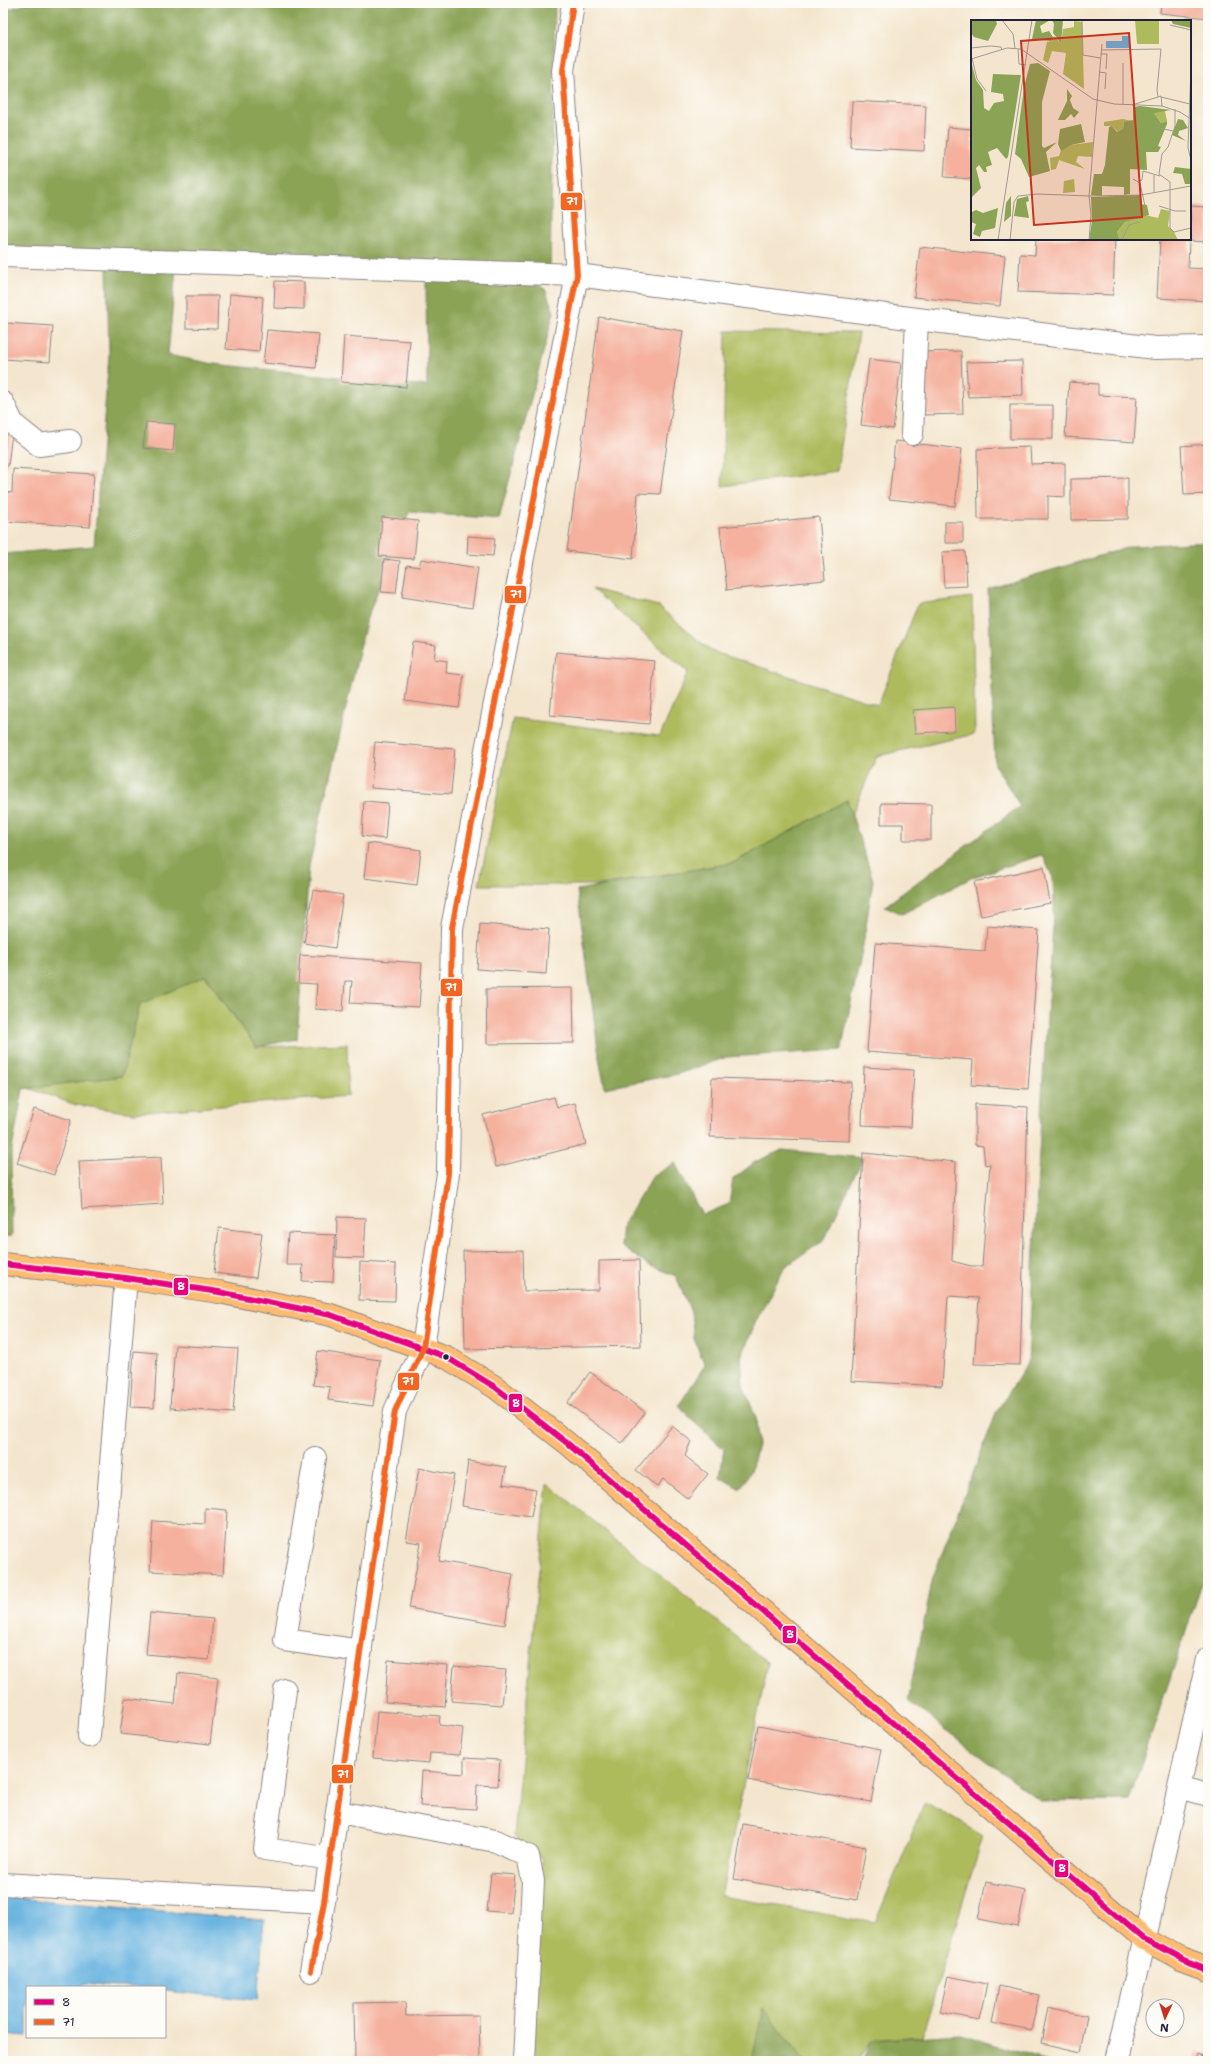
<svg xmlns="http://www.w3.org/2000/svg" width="1211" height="2064" font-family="'Shantell Sans',sans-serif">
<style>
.green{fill:#aebb5d;stroke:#686e4c}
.forest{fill:#8aa354;stroke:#566248}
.water{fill:#67b3e0;stroke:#446a8e}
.building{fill:#f5b19e}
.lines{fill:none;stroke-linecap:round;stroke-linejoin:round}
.minor-casing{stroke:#8b8484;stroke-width:24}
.major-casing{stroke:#8b8484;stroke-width:24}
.minor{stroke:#fff;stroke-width:22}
.major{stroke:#ffbb71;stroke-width:22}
.bus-1-casing{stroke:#fdfcf7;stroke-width:9}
.bus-2-casing{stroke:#fdfcf7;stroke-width:9}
.bus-1{stroke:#e5007d;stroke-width:6}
.bus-2{stroke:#f26522;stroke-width:6}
.bus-dot{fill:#22223b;stroke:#fdfcf7;stroke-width:1.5}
.inset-road{fill:none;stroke:#a09893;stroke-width:1}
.view{fill:#c8321e;fill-opacity:0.15;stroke:#c8321e;stroke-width:2}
.inset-edge{fill:none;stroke:#22223b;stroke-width:2}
.line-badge{stroke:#fdfcf7;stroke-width:1.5}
.badge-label{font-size:11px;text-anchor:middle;font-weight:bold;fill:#fff}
</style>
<rect width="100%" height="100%" fill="#fdfcf7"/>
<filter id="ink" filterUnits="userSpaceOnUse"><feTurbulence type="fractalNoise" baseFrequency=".025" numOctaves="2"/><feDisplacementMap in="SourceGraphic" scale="8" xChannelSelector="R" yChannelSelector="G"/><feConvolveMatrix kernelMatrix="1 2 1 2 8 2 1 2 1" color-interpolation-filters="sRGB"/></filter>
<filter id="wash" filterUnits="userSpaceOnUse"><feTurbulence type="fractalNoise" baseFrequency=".012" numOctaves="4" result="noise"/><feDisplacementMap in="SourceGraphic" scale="16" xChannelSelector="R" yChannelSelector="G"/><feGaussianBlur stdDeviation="0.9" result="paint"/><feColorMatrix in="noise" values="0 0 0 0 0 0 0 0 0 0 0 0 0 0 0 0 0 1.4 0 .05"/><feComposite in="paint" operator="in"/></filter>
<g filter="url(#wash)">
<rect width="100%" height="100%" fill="#f4e6ce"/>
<path class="green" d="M726 331 859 333 837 471 722 486Z
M592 589 658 606 711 651 878 705 918 604 972 597 975 734 877 756 852 815 847 800 733 863 600 885H479L513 718 660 736 688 672Z
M203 973 256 1047 347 1044 348 1096 134 1113 76 1105 28 1088 122 1076 140 1004Z
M547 1483 768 1663 721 1896 875 1923 925 1802 983 1836 922 2036 871 2040 857 2061H804L763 2008 753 2061H527L542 1859 514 1836Z"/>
<path class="forest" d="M29 3H555L550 272 3 251V183L8 152 3 151V11Z
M107 268H176L168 355 214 364 427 386 426 275 534 283 545 289 554 312 499 519 409 512 367 618 309 866 297 1039 256 1047 206 976 140 1004 122 1076 23 1089 11 1155 12 1236 3 1237V554L94 546 109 355Z
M1208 542V1566L1129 1800 1040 1801 908 1701 933 1577 997 1411 1028 1363 1043 1078 1054 911 1053 878 1042 855 973 877 902 914 885 906 1020 806 995 765 988 589 1133 546Z
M847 800 873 880 863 945 841 1050 727 1057 678 1074 605 1088 600 1064 577 890 733 863Z
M782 1150 863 1158 823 1241 785 1267 756 1321 741 1358 743 1385 756 1418 758 1445 751 1471 740 1489 720 1477 724 1449 693 1421 679 1405 705 1365 694 1339 691 1312 676 1276 648 1265 620 1245 622 1225 653 1176 675 1163 702 1215 729 1204 733 1179 755 1162Z
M763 2008 804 2061H752Z
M960 2034 1047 2061H862L871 2040Z"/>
<path class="water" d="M3 1897 264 1920 257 2000 165 1991V1987H115L83 1984V1987H27V2036L3 2034Z"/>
<g id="blocks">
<path class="building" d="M1161 3H1208V18L1160 13Z
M852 101 926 105 924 151 850 147Z
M948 127 972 129V179L944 177Z
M1190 206 1208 207V242L1189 241 1188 268 1208 269V301L1157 298 1160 239H1190Z
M1036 239H1115L1113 295 1018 292 1020 254 1035 255Z
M920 247 1005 256 1000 306 914 297Z
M275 281 304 282V309L274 308Z
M230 294 263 297 259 352 226 349Z
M186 296H218L217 329 186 328Z
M599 317 683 331 660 494 638 493 633 559 567 551Z
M6 323 53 326 50 362 3 359Z
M267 330 319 334 316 368 263 363Z
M344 336 410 341 406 387 341 382Z
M961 351 963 414 923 415 921 352Z
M869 359 901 363 893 429 861 425Z
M1022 361 1023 395 968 397 966 362Z
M1069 382 1098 384V395L1137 397 1134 442 1065 437Z
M1010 405H1053V439H1010Z
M146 422 175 424 173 451 143 448Z
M3 432 12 433 8 466 3 465Z
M895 441 962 449 955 506 889 499Z
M1208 444V494L1184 495 1181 446Z
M1030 447 1031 464 1065 463V497L1048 496V519H978L977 449Z
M13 469 94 474 90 527 3 521 4 492 12 493Z
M1128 478V519L1071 520V479Z
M382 517 418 521 414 559 379 556Z
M819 517 825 580 727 590 720 527Z
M945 522H963V543H945Z
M468 536 495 538 493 556 467 554Z
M965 551 967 586 944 587 942 552Z
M384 559 400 561 396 593 381 592Z
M421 559 478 568 472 608 402 597 407 565 419 567Z
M413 642 436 645 434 659 447 661 446 673 464 675 459 708 405 701Z
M556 652 655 661 649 724 550 715Z
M954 707 955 731 915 733 913 710Z
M375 742 455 749 451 794 371 788Z
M364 801 388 803 385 839 362 836Z
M881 803 931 804V840H903V824H881Z
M368 843 421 850 417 885 364 878Z
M1044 867 1050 903 981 916 974 882Z
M313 890 343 895 335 948 304 943Z
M480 924 549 929 546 974 477 969Z
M987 926 1039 930 1028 1089 971 1085 973 1060 867 1052 875 943 985 951Z
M300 955 422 963 419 1007 350 1003 352 981H345L343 1011 315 1009 317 984 298 983Z
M573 988 574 1043 487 1044 486 989Z
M864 1067 914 1070 911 1127 862 1125Z
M712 1078 851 1082 849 1141 710 1137Z
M554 1097 557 1107 575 1103 586 1144 496 1167 483 1115Z
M975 1104 1028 1107 1020 1365 974 1364 979 1298 948 1296 942 1386 851 1381 863 1153 956 1162 952 1261 971 1266H982L990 1164 985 1165 983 1146 975 1145Z
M34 1109 71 1120 54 1175 17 1163Z
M161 1157 163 1204 82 1209 79 1161Z
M337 1217 366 1218 364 1258 336 1257Z
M219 1228 262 1233 256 1278 214 1273Z
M288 1233 335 1235 333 1282 302 1281 303 1265H286Z
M523 1250 524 1291 599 1290V1261L639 1260 641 1346 465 1349 463 1251Z
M360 1262 396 1264 395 1301 359 1300Z
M175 1345 238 1349 233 1413 170 1408Z
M134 1351 157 1353 154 1408 130 1407Z
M318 1351 380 1360 373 1406 328 1400 330 1387 313 1385Z
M590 1372 645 1412 622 1443 567 1403Z
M672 1426 691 1441 685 1456 708 1474 688 1499 663 1479 657 1487 636 1470Z
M468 1461 506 1467 503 1484 536 1489 531 1517 462 1506Z
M419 1468 454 1475 439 1561 513 1574 505 1625 409 1608 421 1543 406 1541Z
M205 1508 227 1510 223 1575 150 1571 153 1521 205 1524Z
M150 1613 213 1619 209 1660 146 1654Z
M388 1660 448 1665 445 1707 385 1702Z
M454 1666 506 1670 502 1705 451 1701Z
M178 1673 218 1678 210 1744 120 1734 125 1698 175 1704Z
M377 1711 440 1716 439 1725 463 1728 460 1755 430 1753 429 1763 373 1758Z
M758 1726 881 1749 871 1802 748 1780Z
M464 1758 500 1760 498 1786 477 1785 476 1809 420 1806 422 1771 464 1774Z
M743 1824 866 1847 857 1900 734 1879Z
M491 1873 515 1875 511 1913 487 1911Z
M986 1882 1025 1890 1018 1927 978 1919Z
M948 1976 987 1984 979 2020 940 2012Z
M999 1986 1039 1995 1031 2031 992 2023Z
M405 2002 406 2016 479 2015 480 2061H355L354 2003Z
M1048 2007 1087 2016 1080 2052 1041 2043Z
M1196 2052 1208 2056V2061H1193Z"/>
</g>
</g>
<g filter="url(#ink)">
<use href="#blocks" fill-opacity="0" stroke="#8b8484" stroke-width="1"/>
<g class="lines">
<defs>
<path id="minor" d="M3 256 577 275 917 319 1155 348 1208 347
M3 403 13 424 39 445 70 441
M912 434 917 319
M315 1458 285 1640 361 1651
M285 1690 265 1849 331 1859
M89 1736 126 1278
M1179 1787 1208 1795
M338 1812 496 1841 528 1856 533 1881 524 2061
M3 1884 324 1902
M311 1971 324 1902 395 1411 423 1348 448 1173 452 928 577 275 563 71 573 3
M1117 2061 1208 1659"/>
<path id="major" d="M3 1264 126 1278 219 1292 331 1315 446 1357 495 1387 567 1443 1144 1939 1181 1959 1208 1969"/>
</defs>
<use href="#minor" class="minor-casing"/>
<use href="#major" class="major-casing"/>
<use href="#minor" class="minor"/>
<use href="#major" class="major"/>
<defs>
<path id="bus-1" d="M3 1264 126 1278 219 1292 331 1315 446 1357 495 1387 567 1443 1144 1939 1181 1959 1208 1969"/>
<path id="bus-2" d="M311 1971 324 1902 395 1411 423 1348 448 1173 452 928 577 275 563 71 573 3"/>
</defs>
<use href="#bus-1" class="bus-1-casing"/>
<use href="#bus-2" class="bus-2-casing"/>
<use href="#bus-1" class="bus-1"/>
<use href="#bus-2" class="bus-2"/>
</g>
</g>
<circle class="bus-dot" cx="446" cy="1357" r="3.5"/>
<g transform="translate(971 20)">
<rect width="220" height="220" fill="#f4e6ce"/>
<path d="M164 0H188V24H166ZM103 1 111 2 113 69 92 54 95 33 81 31 77 43 72 40 76 22 80 21 83 16 90 23 92 9 103 7ZM184 91H194L196 101 190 103 183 93ZM152 99 161 101 153 102 152 109 147 112 141 106H133V102ZM122 122 121 137 107 136 105 142 114 149 88 140 85 149 80 150 79 138 88 136 90 130 100 125ZM103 159 104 172 92 173 93 161ZM190 189 199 191 197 206 203 212 207 220H149L146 212 154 202 174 195 187 198Z" fill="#aebb5d"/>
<path d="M0 0H25L26 4 17 21 3 17 0 13ZM65 0H79L69 6 71 13 78 11 82 17 80 21 61 19ZM81 0H92L90 23 82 13 83 4ZM200 0H220V8L202 4ZM0 41 5 60 12 70 13 88 18 91 23 83 33 81 32 74 20 72 22 54 50 55 37 137 35 139 26 128 17 132 21 145 15 147 16 152H13L8 145 5 148 10 168 0 178ZM67 43 79 51 71 82V126L73 128 86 122 75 132 79 151 58 157 50 139 44 134 53 67 59 44ZM96 69 101 76 99 80 102 88 108 92 103 98 100 94 94 100H87L96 81ZM169 86 200 90 183 93 190 103 196 101V104L187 126 190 127 187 132H175L176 150 159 149V174L153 175V167L131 166V176L120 175 123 154H131L134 145 138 107 141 106 146 112 152 109 153 102 162 100V87ZM207 99 212 100 217 108 208 111 207 115 215 121 201 115ZM110 104 114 122 100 125 90 131 87 124 89 109ZM204 147 220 149V164H214L211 154 202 153ZM170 175 169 184 176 185 178 195 154 202 146 212 149 220H118L121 201 120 177ZM40 176V196L33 202 35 183ZM57 176 58 181 55 182 58 198 43 196 46 179ZM27 188 24 208 11 211 9 217 2 214 5 204 0 202 1 192 5 190 12 193Z" fill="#8aa354"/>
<path d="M151 16H159V28H135V21H151Z" fill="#67b3e0"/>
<path class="inset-road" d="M31 0 42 14 44 28M111 0 112 35 129 38M199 5 220 10M0 28 19 26 30 27 31 30M47 29 48 44 55 45M130 30 190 29 186 70 187 77 190 76 191 86M130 34H136L135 49M1 38 6 59 15 71M0 39 36 28 50 29 122 79 143 84 191 86 209 92 220 99M220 48 217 128 220 140M128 52 135 53 134 69M190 77 219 84M152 84V43M161 85 187 77M204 89V106L197 127 191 134 188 154 199 162V208L203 212 220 208M184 107 202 111M183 155V173M162 159 169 163 174 186M168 161 171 160 172 151 189 156M188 186 204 191H215M27 220 61 0M39 220 43 182 47 176 66 174 118 176 170 175 220 166M118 220 120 195 118 176 131 24M151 220 158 205 169 202"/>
<path class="view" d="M158 13 171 197 63 205 50 21Z"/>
<rect width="220" height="220" class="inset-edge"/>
</g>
<g class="line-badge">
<rect x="560" y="192" width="23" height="19" rx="4" fill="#f26522"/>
<rect x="504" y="585" width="23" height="19" rx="4" fill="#f26522"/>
<rect x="440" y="978" width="23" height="19" rx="4" fill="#f26522"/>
<rect x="173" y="1277" width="16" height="19" rx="4" fill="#e5007d"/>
<rect x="397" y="1372" width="23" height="19" rx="4" fill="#f26522"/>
<rect x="508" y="1393" width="15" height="20" rx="4" fill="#e5007d"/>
<rect x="782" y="1625" width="15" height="19" rx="4" fill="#e5007d"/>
<rect x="331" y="1764" width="23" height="20" rx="4" fill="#f26522"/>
<rect x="1054" y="1859" width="15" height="19" rx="4" fill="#e5007d"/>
</g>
<g class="badge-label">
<text x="572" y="205">71</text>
<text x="516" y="598">71</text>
<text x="451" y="991">71</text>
<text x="181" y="1290">8</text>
<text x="408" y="1385">71</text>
<text x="516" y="1407">8</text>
<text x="790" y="1638">8</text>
<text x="343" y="1778">71</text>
<text x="1062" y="1872">8</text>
</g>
<rect width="1211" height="2064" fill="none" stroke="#fdfcf7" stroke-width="16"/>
<rect x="26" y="1986" width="140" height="52" fill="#fdfcf7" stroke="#a5a5ac"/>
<rect x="34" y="1999" width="20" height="6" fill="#e5007d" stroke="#a5a5ac"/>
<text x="62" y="2006" font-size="12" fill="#22223b">8</text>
<rect x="34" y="2019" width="20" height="6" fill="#f26522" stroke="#a5a5ac"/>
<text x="62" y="2026" font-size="12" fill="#22223b">71</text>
<g transform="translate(1165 2018) rotate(184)"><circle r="19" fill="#fdfcf7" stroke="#a5a5ac"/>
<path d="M0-3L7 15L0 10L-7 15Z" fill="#c8321e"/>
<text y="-6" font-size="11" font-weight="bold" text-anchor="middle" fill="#22223b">N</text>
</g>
</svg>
